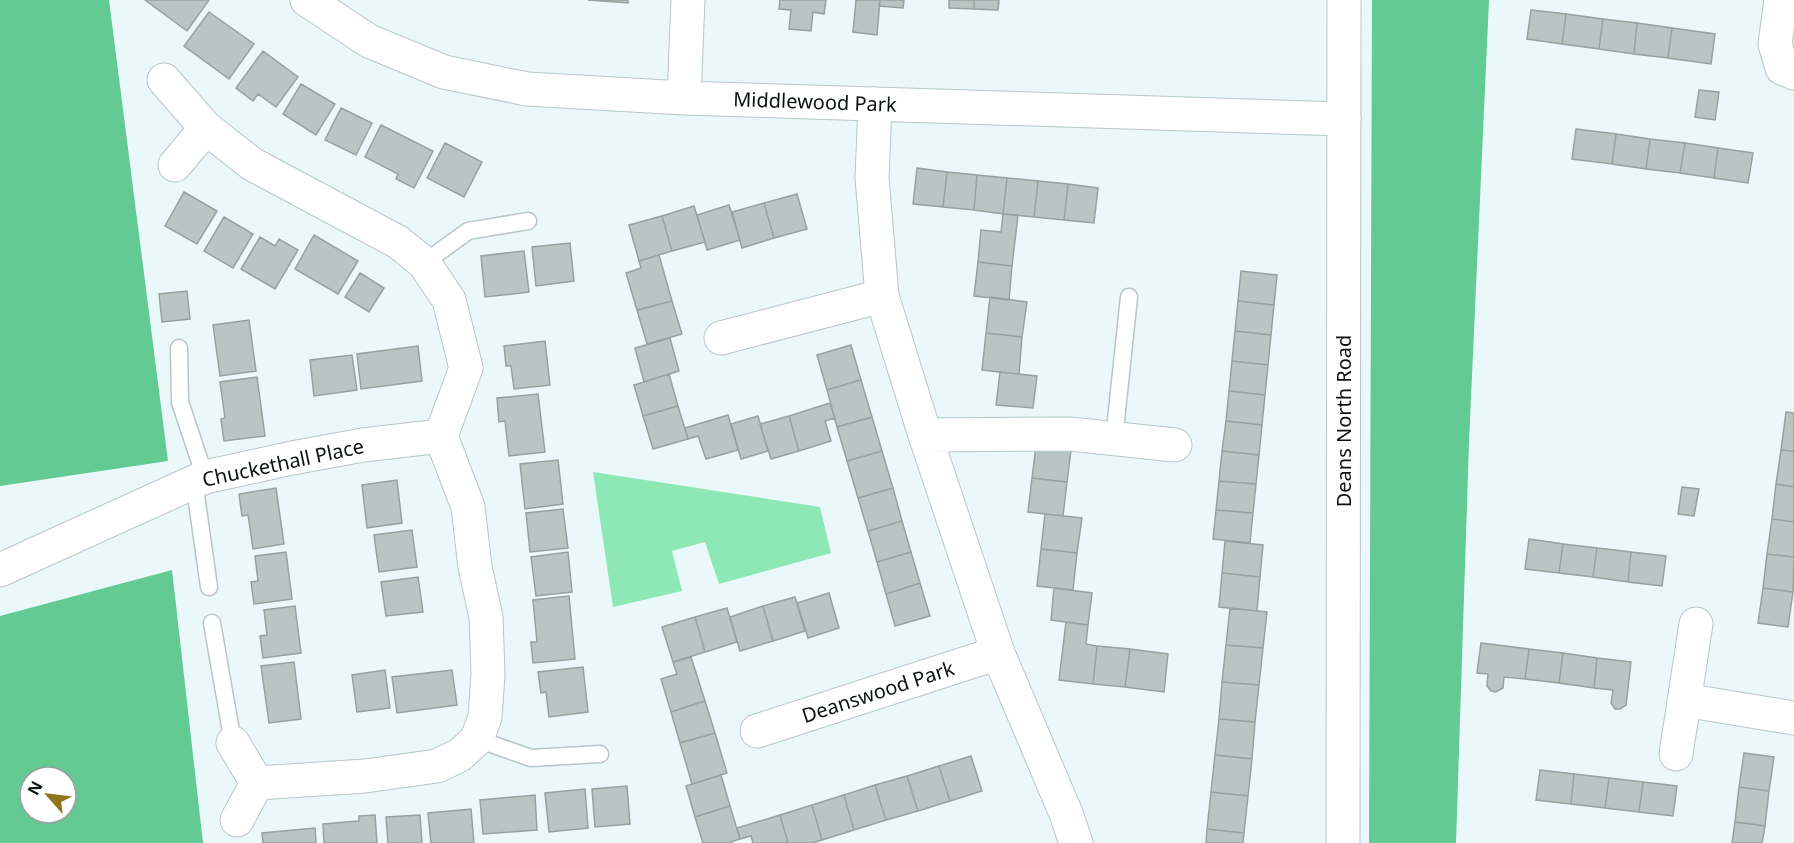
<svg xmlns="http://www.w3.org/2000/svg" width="1794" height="843" font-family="'Noto Sans',sans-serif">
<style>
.green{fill:#8ee8b5}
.forest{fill:#62ca92;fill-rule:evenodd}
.building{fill:#b8c5c2;stroke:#95a29f;stroke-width:1.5}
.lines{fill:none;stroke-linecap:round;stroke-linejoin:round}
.lane-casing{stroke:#b8c6c7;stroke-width:19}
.street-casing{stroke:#b8c6c7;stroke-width:35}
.secondary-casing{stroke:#b8c6c7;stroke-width:35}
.lane{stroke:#fff;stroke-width:16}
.street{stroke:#fff;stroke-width:33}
.secondary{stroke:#fff;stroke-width:33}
.labels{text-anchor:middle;stroke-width:6;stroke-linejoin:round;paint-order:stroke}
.street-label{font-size:20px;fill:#0b1010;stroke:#fff}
</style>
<rect width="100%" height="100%" fill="#eaf8fa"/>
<path class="green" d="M593 472 820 507 831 553 719 584 705 542 672 551 682 591 613 607Z"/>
<path class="forest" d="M0 0H109L168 461 0 486Z
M1372 0H1489L1469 442 1456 843H1369Z
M172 570 203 843H0V616ZM30 777H66V813H30Z"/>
<path class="building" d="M145 0H209L187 31Z
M588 0H628V3Z
M780 0H826L824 14 813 12 811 31 789 29 791 10 779 9Z
M856 0H880L877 35 853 32Z
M880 0H904L903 8 879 6Z
M949 0H974V9L949 8Z
M974 0H999L998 10 974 9Z
M1531 10 1566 14 1562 44 1527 39Z
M209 12 254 44 229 79 184 46Z
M1566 14 1603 19 1599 49 1562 44Z
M1603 19 1637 23 1634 54 1599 49Z
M1637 23 1672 28 1668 58 1634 54Z
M1672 28 1715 34 1711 64 1668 58Z
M263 51 298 77 276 107 258 94 253 101 236 88Z
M301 84 335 104 316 135 283 114Z
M1699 90 1719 92 1715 120 1695 117Z
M341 108 372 123 356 155 325 140Z
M381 125 433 151 414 188 396 179 398 174 365 157Z
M1576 129 1616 134 1612 164 1572 159Z
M1616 134 1650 139 1646 169 1612 164Z
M1650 139 1685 143 1680 173 1646 169Z
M445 143 482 162 464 197 427 178Z
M1685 143 1718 148 1714 178 1680 173Z
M1718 148 1753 153 1748 183 1714 178Z
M917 168 947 172 943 207 913 204Z
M947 172 977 175 974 210 943 207Z
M977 175 1007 178 1003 214 974 210Z
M1007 178 1038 181 1034 217 1003 214Z
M1038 181 1068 184 1064 220 1034 217Z
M1068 184 1098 188 1094 223 1064 220Z
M184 192 217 211 197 244 165 226Z
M797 194 807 229 774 238 764 203Z
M764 203 774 238 742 248 732 212Z
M729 205 740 240 707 250 697 215Z
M694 206 705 242 672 251 662 216Z
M1003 214 1018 215 1012 266 978 262 981 230 1001 232Z
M662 216 672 251 639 261 629 225Z
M224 217 253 234 233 268 204 251Z
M314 235 358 261 338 294 295 269Z
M260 237 275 246 279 239 298 250 275 289 241 269Z
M570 243 574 281 536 286 532 247Z
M524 251 529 292 485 297 481 256Z
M659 255 672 301 637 310 626 273 641 268 639 261Z
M978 262 1012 266 1009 300 974 296Z
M1241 271 1277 275 1274 305 1238 301Z
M360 273 384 288 369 312 345 297Z
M187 291 190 319 162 322 159 294Z
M990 297 1027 302 1022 337 986 333Z
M672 301 682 334 647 344 637 310Z
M1238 301 1274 305 1271 335 1235 331Z
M249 320 256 371 220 376 213 325Z
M1235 331 1271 335 1268 365 1232 361Z
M986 333 1022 337 1019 374 982 370Z
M670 338 679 371 644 382 635 348Z
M545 341 550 385 514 389 511 366H506L504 346Z
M851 345 861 380 827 390 817 355Z
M418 346 422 381 361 389 357 354Z
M352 355 357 390 314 396 310 360Z
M1232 361 1268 365 1265 395 1229 391Z
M1000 372 1037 376 1033 408 996 405Z
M669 374 678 406 643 416 634 385Z
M257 377 265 436 224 441 221 419 225 418 220 382Z
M861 380 872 417 837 427 827 390Z
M1229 391 1265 395 1262 425 1226 421Z
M538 394 545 452 509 456 505 421 499 422 497 398Z
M830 403 835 418 825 421 831 441 799 451 789 416Z
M678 406 688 439 653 449 643 416Z
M1786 412 1794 413V451L1781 450Z
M728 415 738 450 706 459 698 436 688 439 685 428Z
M758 416 768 451 741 459 731 424Z
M789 416 799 451 771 459 760 424Z
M872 417 882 451 847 461 837 427Z
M1226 421 1262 425 1259 455 1222 451Z
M1036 446 1071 450 1067 482 1032 478Z
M1781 450 1794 451V487L1776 484Z
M882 451 893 488 858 498 847 461Z
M1222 451 1259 455 1256 484 1219 481Z
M558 460 563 504 525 509 520 464Z
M1032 478 1067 482 1063 516 1028 512Z
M397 480 402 523 367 528 362 485Z
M1219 481 1256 484 1253 513 1216 510Z
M1776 484 1794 487V522L1772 519Z
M1682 487 1699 489 1694 516 1678 514Z
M276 488 284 544 253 549 248 515 242 516 239 494Z
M893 488 902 521 868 531 858 498Z
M563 509 568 548 530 552 526 513Z
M1216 510 1253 513 1250 543 1213 539Z
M1045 514 1082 518 1077 553 1041 549Z
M1772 519 1794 522V557L1767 554Z
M902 521 911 552 877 562 868 531Z
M412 530 417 567 379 572 374 535Z
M1529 539 1563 544 1559 573 1525 569Z
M1225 541 1263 545 1260 577 1222 573Z
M1563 544 1597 548 1593 577 1559 573Z
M1597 548 1631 552 1628 582 1593 577Z
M1041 549 1077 553 1073 590 1037 586Z
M286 552 292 599 254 604 251 582 258 581 255 556Z
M568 552 572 592 536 596 531 557Z
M911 552 920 583 886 594 877 562Z
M1631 552 1666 556 1662 586 1628 582Z
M1767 554 1794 557 1793 592 1763 588Z
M1222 573 1260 577 1257 611 1219 607Z
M418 577 423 612 386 616 381 582Z
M920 583 930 616 895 626 886 594Z
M1054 588 1092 593 1088 625 1051 620Z
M1763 588 1793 592 1788 627 1758 623Z
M829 593 839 628 808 638 797 603Z
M569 596 575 659 533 663 531 642H537L533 600Z
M795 597 805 631 773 641 763 606Z
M295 606 301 653 263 658 260 636 267 635 264 610Z
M763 606 773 641 740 651 730 617Z
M727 608 737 642 705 652 695 617Z
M1230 608 1267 612 1263 648 1226 645Z
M695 617 705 652 673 662 662 627Z
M1066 622 1088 625 1086 644 1097 646 1093 684 1059 680Z
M1481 643 1529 649 1525 679 1504 677 1503 688 1496 692 1491 691 1487 686 1488 674 1477 673Z
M1226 645 1263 648 1259 685 1222 682Z
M1097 646 1130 649 1125 687 1093 684Z
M1130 649 1168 654 1164 692 1125 687Z
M1529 649 1563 653 1559 683 1525 679Z
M1563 653 1597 658 1594 688 1559 683Z
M691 657 705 701 671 712 661 679 677 674 673 662Z
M1597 658 1631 662 1626 705 1620 709H1615L1611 703 1613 690 1594 688Z
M294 662 301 719 269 723 261 666Z
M583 667 588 712 549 717 546 692 541 693 538 672Z
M385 670 390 708 357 712 352 675Z
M452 670 457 705 397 713 392 677Z
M1222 682 1259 685 1255 722 1219 719Z
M705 701 715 733 680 743 671 712Z
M1219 719 1255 722 1252 759 1215 755Z
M715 733 727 773 692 784 680 743Z
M1744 753 1774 757 1769 791 1739 787Z
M1215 755 1252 759 1248 796 1211 792Z
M971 756 982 791 950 801 939 766Z
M939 766 950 801 918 811 907 776Z
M1540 770 1574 774 1571 804 1536 800Z
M1574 774 1609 778 1605 808 1571 804Z
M721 775 730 806 695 817 686 786Z
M907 776 918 811 886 820 875 785Z
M1609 778 1643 782 1639 812 1605 808Z
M1643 782 1677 786 1673 816 1639 812Z
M875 785 886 820 854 830 844 795Z
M627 786 630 824 595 827 592 789Z
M1739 787 1769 791 1765 826 1735 822Z
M585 789 588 828 549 832 545 793Z
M1211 792 1248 796 1244 833 1207 829Z
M535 795 537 830 483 834 480 800Z
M844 795 854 830 822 840 812 805Z
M812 805 822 840 812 843H788L780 815Z
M730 806 740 839 728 843H703L695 817Z
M471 809 474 843H431L428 813Z
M375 815 377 843H324L323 824 359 821V816Z
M420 815 422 843H388L386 817Z
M780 815 788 843H753L751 836 740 839 737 828Z
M1735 822 1765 826 1762 843H1732Z
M315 828 316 843H263L262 833Z
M1207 829 1244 833 1243 843H1206Z"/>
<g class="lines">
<defs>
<path id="lane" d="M424 263 468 231 528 221
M179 348 180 402 205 477
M1114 439 1129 297
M194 481 209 587
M212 623 233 743
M477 739 531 758 600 754"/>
<path id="street" d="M307 0 369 41 444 72 527 89 684 98 1344 119
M1781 0 1775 44 1782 68 1794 73
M684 98 688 0
M875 104 872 178 882 296 925 435 998 653 1067 816 1076 843
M175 165 206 128
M721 338 882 296
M925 435 1070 434 1175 445
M0 570 205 477 292 458 363 445 441 436 466 368 449 300 424 263 398 242 252 164 206 128 164 80
M1684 700 1794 718
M757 731 998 653
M233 743 257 783
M1676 754 1696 624
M237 820 257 783 365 776 437 766 460 755 477 739 485 717 488 675 486 617 475 567 468 507 441 436"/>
<path id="secondary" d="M1343 843 1344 0"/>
</defs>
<use href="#lane" class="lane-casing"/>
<use href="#street" class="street-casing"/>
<use href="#secondary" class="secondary-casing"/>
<use href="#lane" class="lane"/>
<use href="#street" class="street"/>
<use href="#secondary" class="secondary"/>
</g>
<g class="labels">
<g class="street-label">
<text transform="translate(815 102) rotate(2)" y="7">Middlewood Park</text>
<text transform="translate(1344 421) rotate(-90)" y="7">Deans North Road</text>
<text transform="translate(283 463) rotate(-12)" y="7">Chuckethall Place</text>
<text transform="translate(878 692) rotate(-18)" y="7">Deanswood Park</text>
</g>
</g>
<g transform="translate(48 795) rotate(298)"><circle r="28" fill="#ffffff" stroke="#9d9f9f" stroke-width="1.5"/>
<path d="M0-4.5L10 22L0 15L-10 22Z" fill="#91751b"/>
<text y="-9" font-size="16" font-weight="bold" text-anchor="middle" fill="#0b1010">N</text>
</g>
</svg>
